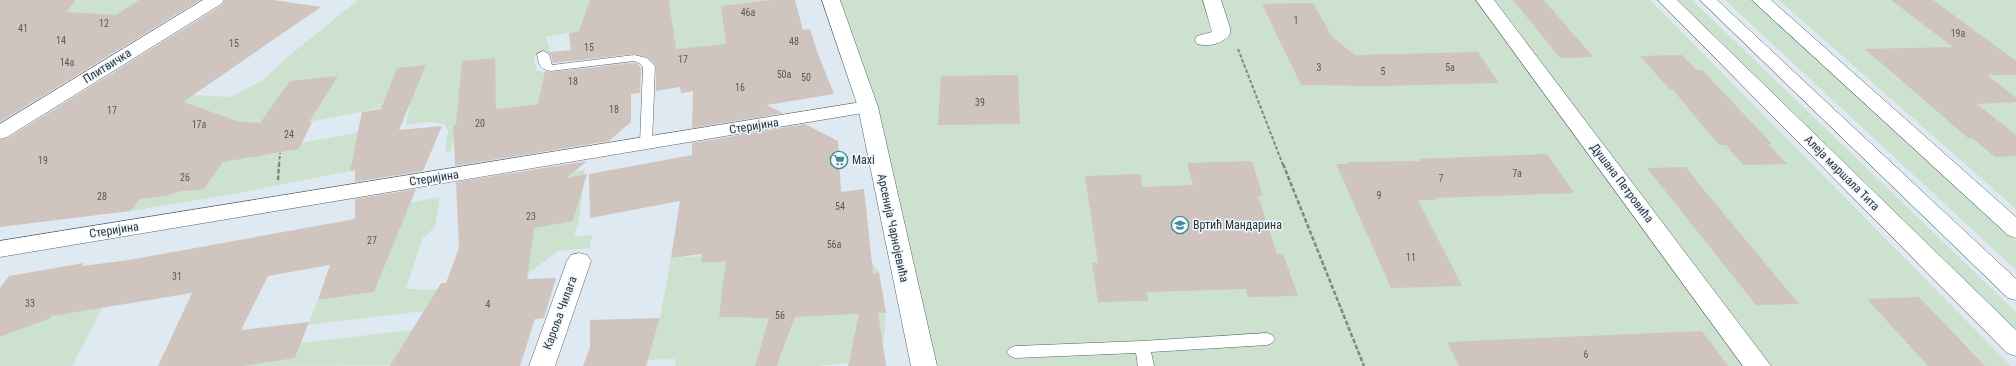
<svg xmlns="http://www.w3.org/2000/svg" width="2016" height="366" font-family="'Roboto Condensed',sans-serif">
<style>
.green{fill:#cce1ce}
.building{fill:#d0c4bf}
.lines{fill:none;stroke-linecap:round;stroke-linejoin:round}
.service-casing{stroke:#596268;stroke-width:1}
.pedestrian-casing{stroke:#596268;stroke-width:1}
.minor-casing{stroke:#596268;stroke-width:1}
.tertiary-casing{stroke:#596268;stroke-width:1}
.path-far1{stroke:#80878c;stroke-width:2;stroke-dasharray:3.5 2;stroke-linecap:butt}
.path{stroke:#80878c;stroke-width:2.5;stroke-dasharray:4.5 2;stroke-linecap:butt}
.service{fill:#fff;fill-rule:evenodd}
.pedestrian{fill:#fff;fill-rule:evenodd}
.minor{fill:#fff;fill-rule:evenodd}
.tertiary{fill:#fff;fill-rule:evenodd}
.labels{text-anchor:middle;stroke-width:3;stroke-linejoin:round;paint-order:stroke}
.number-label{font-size:10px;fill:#595959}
.street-label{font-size:12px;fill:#313537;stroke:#edf7fe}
.poi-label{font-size:12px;fill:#313537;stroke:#edf7fe;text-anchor:start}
</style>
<rect width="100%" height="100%" fill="#dfe9f1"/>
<path class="green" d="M76 0H139L161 18 76 20 67 12Z
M358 0H771L721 6 723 24 781 18 776 48 657 51 658 28 673 26 671 11 643 14 579 41 576 31 546 37 551 54 534 55 536 70 602 91 605 63 629 62 634 65 631 92 496 109V92L456 125 451 152 445 153 448 130 444 124 427 122 406 125 410 102 253 133 258 123 240 122 137 92 230 97 263 80 284 60Z
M838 0H1650L2011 366H932Z
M1673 0H1692L2016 312V338Z
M1725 0H1751L2016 241V270Z
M1779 0H2016V209Z
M375 129 372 150 353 154 350 171 228 195 130 211 140 199C162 197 182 191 204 189L224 161 299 149 302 143Z
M585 169 579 219 574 237 592 235 590 248 558 251 529 273 528 277 507 279 535 217 568 195 571 173Z
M440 197 435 227 422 239 406 289 437 290 424 311 308 325 318 300 374 292 410 203Z
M702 256V263L758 257 872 262 879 272 760 279 723 286 719 317 769 318 757 361 780 360 795 317 886 313 883 349 851 351 848 363 818 366H675L676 359 591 361 599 342 652 345 660 318 671 258Z
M102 308 72 366H0V337L51 318 67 309Z
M412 330 436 365 244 366 295 358 301 343Z"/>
<path class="building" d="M0 0H76L67 12 116 15 139 0H200L0 122Z
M225 0H273L321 7 183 102 240 122 260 123 290 81 338 76 309 122H312L299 149 223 162 204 189 178 192 166 196 140 199 130 211 0 227V140L8 138 222 5Z
M590 0H669L676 49 726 44 721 6 771 0H795L803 30 810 29 818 54 834 94 767 105 783 113 692 128 693 91 681 93 680 87 656 91V66L647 57 634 54 553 63 550 52 571 50 569 33 579 31Z
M1513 0H1544L1593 57 1560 58Z
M1891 0H1933L2016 61V75H1987L2016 98V102L1977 104 2016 135V156L1995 157 1972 138H1968L1865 49 1953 47Z
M1313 3 1332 37 1355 55 1478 52 1499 83 1381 86 1301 85 1262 4Z
M1682 55 1696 70H1702L1772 144H1768L1787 164 1743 165 1726 145H1719L1673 90H1670L1640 56Z
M495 58 496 109 538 104 545 71 551 72 634 63 638 64 641 68 640 93 631 94V122L609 141 455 166 453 125H456L462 61Z
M426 65 399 130 442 126 423 171 355 182V170L350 171 362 112 381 109 397 68Z
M1018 75 1020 124 938 125 941 76Z
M805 124 838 141 841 192 864 189 873 273 879 272 886 313H878L886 366H848L859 314 795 317 777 366H755L769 318 719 317 726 261 701 263 702 254 671 258 680 201 590 218 589 174 692 155V143Z
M1547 154 1574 193 1435 198 1437 200H1418L1462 286 1391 288 1336 164H1349L1348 162 1420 161 1419 159Z
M587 161 567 178 587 174 573 221 534 228 527 279 556 278 544 318 535 319 520 366H390L441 283H446L459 248 456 182Z
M1252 161 1263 196H1258L1277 254H1283L1298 296 1248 297 1246 289 1147 292 1148 301 1098 302 1092 263H1098L1085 176 1140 174 1142 187 1193 185 1187 163Z
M1686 167 1704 190 1799 304 1756 305 1647 168Z
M416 189 374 292 318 300 330 265 268 276 241 330 309 322 295 358 244 366H158L192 293 52 316 51 318 0 337V288L9 276 84 263 82 266 129 260 355 219V199Z
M1919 297 1985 366H1928L1867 299Z
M660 318 646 366H583L590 348V320Z
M1702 331 1728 366H1459L1447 342Z"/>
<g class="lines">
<defs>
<path id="service" d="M543 51 549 54 552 65 634 55 647 58 655 66 652 143 650 146 646 147 640 143 643 67 639 63 634 61 551 71C540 69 539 65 537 54Z
M1267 333 1272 335 1275 339 1272 343 1267 345 1151 352 1154 366H1138L1136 353 1015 358 1010 356 1007 352 1010 348 1015 346 1142 341Z"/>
<path id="pedestrian" d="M1700 0H1717L2016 279V300L2008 298Z"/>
<path id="minor" d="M1203 0H1221L1230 28V34C1223 44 1209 47 1197 44L1195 40 1197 36 1212 32Z
M1476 0H1494L1771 366H1743Z
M868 101 875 103 878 107 875 111 0 257V241Z
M579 253 587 255 591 261 555 366H529L567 261 571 255Z"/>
<path id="tertiary" d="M203 0H224L221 4 7 137 0 139V124Z
M822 0H840L878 107 937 366H911L858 107Z
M1658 0H1677L2016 330V356L2007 353Z
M1752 0H1771L2016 217V238L2008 235Z"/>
</defs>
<use href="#service" class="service-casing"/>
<use href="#pedestrian" class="pedestrian-casing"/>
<use href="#minor" class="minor-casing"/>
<use href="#tertiary" class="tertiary-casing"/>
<path class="path-far1" d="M1238 49 1283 165
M279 165 280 153"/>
<path class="path" d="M1283 164 1364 366
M278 180 279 164"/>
<use href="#service" class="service"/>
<use href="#pedestrian" class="pedestrian"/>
<use href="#minor" class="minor"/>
<use href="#tertiary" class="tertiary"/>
</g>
<defs>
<symbol id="supermarket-ring" viewBox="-11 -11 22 22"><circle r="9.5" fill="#edf7fe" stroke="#438a91" stroke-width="1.5"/><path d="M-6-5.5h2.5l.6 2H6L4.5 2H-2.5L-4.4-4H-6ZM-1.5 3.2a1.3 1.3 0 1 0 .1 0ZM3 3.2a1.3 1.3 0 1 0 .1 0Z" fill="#438a91"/></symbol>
<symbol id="school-ring" viewBox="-11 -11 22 22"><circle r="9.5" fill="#edf7fe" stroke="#438a91" stroke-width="1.5"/><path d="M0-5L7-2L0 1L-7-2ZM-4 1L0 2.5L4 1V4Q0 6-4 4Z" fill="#438a91"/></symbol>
</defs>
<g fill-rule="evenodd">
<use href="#supermarket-ring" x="829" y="150" width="20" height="20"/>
<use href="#school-ring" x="1170" y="215" width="20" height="20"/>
</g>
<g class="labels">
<g class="number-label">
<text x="748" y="16">46a</text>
<text x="1296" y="24">1</text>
<text x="104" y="27">12</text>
<text x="23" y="32">41</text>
<text x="1958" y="37">19a</text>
<text x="61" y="44">14</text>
<text x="794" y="45">48</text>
<text x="234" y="47">15</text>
<text x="589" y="51">15</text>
<text x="683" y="63">17</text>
<text x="67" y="66">14a</text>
<text x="1319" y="71">3</text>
<text x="1450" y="71">5a</text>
<text x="1383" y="75">5</text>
<text x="784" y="78">50a</text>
<text x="806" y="81">50</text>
<text x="573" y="85">18</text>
<text x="740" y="91">16</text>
<text x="980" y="106">39</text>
<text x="614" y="113">18</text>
<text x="112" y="114">17</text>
<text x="480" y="127">20</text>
<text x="199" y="128">17a</text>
<text x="289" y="138">24</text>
<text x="43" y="164">19</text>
<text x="1517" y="177">7a</text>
<text x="185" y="181">26</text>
<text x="1441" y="182">7</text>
<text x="1379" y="199">9</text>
<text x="102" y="200">28</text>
<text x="840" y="210">54</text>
<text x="531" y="220">23</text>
<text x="372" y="244">27</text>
<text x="834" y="248">56a</text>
<text x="1411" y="261">11</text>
<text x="177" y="280">31</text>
<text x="30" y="307">33</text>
<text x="488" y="308">4</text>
<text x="780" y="319">56</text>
<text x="1586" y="358">6</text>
</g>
<g class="street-label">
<text transform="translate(107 66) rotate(-32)" y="4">Плитвичка</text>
<text transform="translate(754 126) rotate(-9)" y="4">Стеријина</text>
<text transform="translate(1842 173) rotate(45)" y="4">Алеја маршала Тита</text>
<text transform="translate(434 178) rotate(-9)" y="4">Стеријина</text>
<text transform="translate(1622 183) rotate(53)" y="4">Душана Петровића</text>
<text transform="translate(893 228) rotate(78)" y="4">Арсенија Чарнојевића</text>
<text transform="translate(114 230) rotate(-9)" y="4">Стеријина</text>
<text transform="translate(560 313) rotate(-70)" y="4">Кароља Чилага</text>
</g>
<g class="poi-label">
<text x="852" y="164">Maxi</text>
<text x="1193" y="229">Вртић Мандарина</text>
</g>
</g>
</svg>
